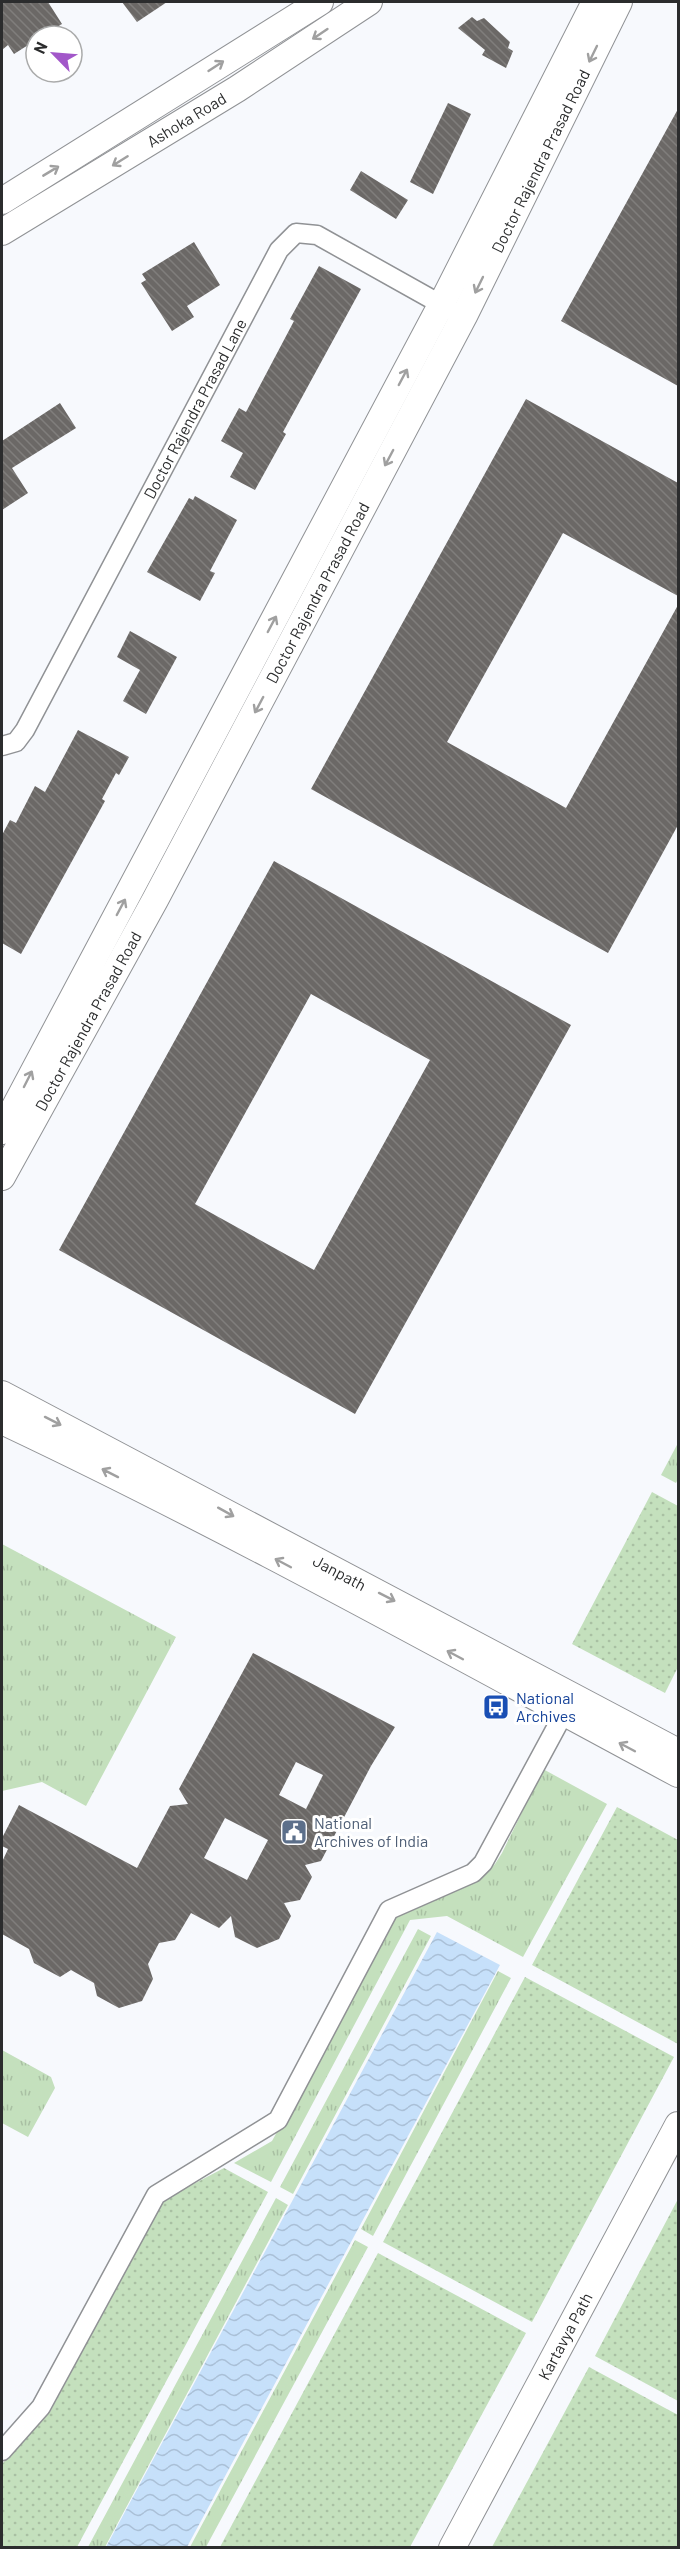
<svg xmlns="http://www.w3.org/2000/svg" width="680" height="2549" font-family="Barlow,sans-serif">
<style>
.grass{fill:url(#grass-tufts)}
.garden{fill:url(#garden-dots)}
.water{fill:url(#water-waves)}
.building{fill:url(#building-back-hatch);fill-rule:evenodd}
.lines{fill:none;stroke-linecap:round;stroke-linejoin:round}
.minor-casing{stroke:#909295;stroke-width:21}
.secondary-casing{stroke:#909295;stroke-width:28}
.minor{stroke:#fff;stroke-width:18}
.secondary{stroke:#fff;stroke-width:26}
.oneway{stroke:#a0a0a0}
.labels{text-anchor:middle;stroke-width:6;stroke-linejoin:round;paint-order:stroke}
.street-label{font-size:16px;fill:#2b2c2d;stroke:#fff}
.transit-label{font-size:16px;fill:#164399;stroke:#fff;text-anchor:start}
.service-label{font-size:16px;fill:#4e5e75;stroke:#fff;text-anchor:start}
</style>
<defs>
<pattern id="grass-tufts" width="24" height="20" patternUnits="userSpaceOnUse" patternTransform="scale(1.5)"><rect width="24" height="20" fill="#c4e0bd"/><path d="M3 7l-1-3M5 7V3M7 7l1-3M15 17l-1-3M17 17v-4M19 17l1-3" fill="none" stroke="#a9c0a3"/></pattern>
<pattern id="garden-dots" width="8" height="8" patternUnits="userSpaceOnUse" patternTransform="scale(1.5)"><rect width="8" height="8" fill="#c4e0bd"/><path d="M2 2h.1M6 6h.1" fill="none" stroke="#a9c0a3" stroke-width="1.8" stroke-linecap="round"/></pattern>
<pattern id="water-waves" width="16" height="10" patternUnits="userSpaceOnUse" patternTransform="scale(1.5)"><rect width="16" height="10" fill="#c6e0fa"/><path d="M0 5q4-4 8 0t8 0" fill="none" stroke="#aac0d7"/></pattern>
<pattern id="building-back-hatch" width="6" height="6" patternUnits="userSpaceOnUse" patternTransform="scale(1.5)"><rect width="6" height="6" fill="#6b6866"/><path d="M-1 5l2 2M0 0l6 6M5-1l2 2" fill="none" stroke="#807e7c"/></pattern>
</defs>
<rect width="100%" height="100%" fill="#f7f9fd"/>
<path class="grass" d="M678 1443V1479L676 1483 661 1475Z
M2 1544 176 1637 86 1806 42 1782 2 1791Z
M543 1769 607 1804 523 1957 447 1916 410 1920 271 2182 234 2163 272 2141 396 1915 477 1882 495 1864 502 1853Z
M418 1929 431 1936 293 2194 280 2187Z
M498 1971 511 1978 373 2236 361 2229Z
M2 2050 51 2077 55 2088 28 2137 2 2123Z
M276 2198 288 2205 105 2547H88Z
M355 2240 368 2247 206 2547H190Z"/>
<path class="garden" d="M652 1492 678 1506V1667L665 1693 572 1644Z
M617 1807 678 1840V2044L532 1965Z
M525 1977 674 2057 532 2322 383 2242Z
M224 2168 268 2192 77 2547H2V2464L50 2412 163 2200Z
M678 2199V2401L595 2356Z
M378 2253 526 2333 410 2547H220Z
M589 2367 678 2415V2547H492Z"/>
<path class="water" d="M437 1932 500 1965 187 2547H106Z"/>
<path class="building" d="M2 2H48L62 24 42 36H36V40L14 54 8 45 2 50Z
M122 2H167L137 22Z
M472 17 477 21 484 18 510 42 508 48 513 51 506 68 482 55 485 50 458 28Z
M448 103 471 114 433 194 410 182Z
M678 109V386L561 321Z
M361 171 408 200 396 219 350 190Z
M194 242 220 285 187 306 194 317 172 331 141 283 146 280 142 274Z
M319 266 361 289 283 432 286 434 255 490 230 477 243 453 221 441 239 408 246 412 294 321 290 319Z
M526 399 678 483V596L563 533 447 742 566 808 678 605V825L608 953 311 789Z
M60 403 76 428 12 468 28 493 2 510V441Z
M195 496 237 520 210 571 215 573 200 601 147 572 189 498 193 500Z
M130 631 177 657 146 714 123 701 140 670 117 657Z
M78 730 129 757 119 775 116 773 102 799 105 801 21 954 2 943V835L10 820 16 823 35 786 45 792Z
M274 861 571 1025 355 1414 59 1250ZM311 994 430 1060 314 1270 195 1204Z
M253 1653 395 1727 371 1766 321 1861 305 1865 312 1877 300 1900 284 1903 291 1916 279 1939 257 1948 235 1937 231 1916 219 1928 191 1913 175 1940 159 1943 148 1964 153 1979 142 2001 119 2008 97 1996 94 1983 71 1970 60 1977 34 1963 29 1949 2 1934V1862L8 1849 2 1846V1838L19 1805 137 1868 170 1806 188 1804 179 1789ZM296 1762 323 1775 306 1809 279 1795ZM225 1818 268 1840 247 1880 204 1858Z"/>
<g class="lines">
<defs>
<g id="minor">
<path id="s1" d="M2 746 16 742 25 730 279 250 296 233 317 235 451 310"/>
<path d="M2 2451 41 2407 156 2195 278 2120 389 1910 473 1873 483 1863 564 1713"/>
</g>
<g id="secondary">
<path d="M2 201 320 2"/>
<path id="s2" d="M2 232 237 89 369 2"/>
<path d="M2 1131 441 305 595 2"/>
<path id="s3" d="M2 1177 155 900 464 316 619 2"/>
<path id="s4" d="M2 1394 678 1752"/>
<path d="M2 1421C231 1529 454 1654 678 1774"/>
<path id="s5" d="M452 2548 678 2125"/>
</g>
</defs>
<use href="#minor" class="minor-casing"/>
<use href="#secondary" class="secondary-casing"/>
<use href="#minor" class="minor"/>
<use href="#secondary" class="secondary"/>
</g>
<defs><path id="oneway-shaft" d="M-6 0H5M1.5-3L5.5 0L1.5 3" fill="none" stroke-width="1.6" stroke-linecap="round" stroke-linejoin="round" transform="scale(1.5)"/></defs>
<g class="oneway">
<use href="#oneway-shaft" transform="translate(320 34) rotate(146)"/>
<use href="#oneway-shaft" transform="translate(593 54) rotate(116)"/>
<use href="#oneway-shaft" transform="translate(216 66) rotate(-33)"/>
<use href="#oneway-shaft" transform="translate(120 161) rotate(148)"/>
<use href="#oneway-shaft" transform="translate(51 171) rotate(-31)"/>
<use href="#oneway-shaft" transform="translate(479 285) rotate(116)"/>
<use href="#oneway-shaft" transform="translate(403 377) rotate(-62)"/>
<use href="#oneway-shaft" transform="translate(389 458) rotate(118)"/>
<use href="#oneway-shaft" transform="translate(272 624) rotate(-62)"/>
<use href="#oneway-shaft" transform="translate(259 705) rotate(118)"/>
<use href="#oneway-shaft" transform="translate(121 907) rotate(-62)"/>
<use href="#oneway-shaft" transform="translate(28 1079) rotate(-63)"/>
<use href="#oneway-shaft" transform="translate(53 1421) rotate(27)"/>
<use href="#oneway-shaft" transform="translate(110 1473) rotate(-153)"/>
<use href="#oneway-shaft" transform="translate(226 1512) rotate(29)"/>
<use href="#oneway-shaft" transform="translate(283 1563) rotate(-152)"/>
<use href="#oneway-shaft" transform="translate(387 1597) rotate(27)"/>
<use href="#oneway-shaft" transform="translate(455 1655) rotate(-152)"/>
<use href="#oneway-shaft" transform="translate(627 1747) rotate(-152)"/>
</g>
<defs>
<symbol id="bus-square" viewBox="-11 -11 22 22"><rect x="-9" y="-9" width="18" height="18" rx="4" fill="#1a4fb4" stroke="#fff"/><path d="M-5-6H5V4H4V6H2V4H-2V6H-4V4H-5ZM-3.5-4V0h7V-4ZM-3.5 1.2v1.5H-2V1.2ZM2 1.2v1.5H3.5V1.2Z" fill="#fff"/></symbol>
<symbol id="civic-square" viewBox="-11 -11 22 22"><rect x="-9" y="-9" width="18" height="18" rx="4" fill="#5c6f8a" stroke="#fff"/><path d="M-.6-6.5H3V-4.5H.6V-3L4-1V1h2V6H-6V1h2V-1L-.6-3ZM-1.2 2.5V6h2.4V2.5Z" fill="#fff"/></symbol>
</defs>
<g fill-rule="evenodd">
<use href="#bus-square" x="481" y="1692" width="30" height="30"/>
<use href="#civic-square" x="279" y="1817" width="30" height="30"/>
</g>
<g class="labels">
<g class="street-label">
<text dy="6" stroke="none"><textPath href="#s2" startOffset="216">Ashoka Road</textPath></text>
<text dy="6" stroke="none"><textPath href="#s3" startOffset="1150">Doctor Rajendra Prasad Road</textPath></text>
<text dy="6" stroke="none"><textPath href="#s1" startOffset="393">Doctor Rajendra Prasad Lane</textPath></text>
<text dy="6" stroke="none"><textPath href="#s3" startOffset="664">Doctor Rajendra Prasad Road</textPath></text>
<text dy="6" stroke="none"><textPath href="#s3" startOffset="178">Doctor Rajendra Prasad Road</textPath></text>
<text dy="6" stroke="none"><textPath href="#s4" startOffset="382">Janpath</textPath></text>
<text dy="6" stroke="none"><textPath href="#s5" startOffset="240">Kartavya Path</textPath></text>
</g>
<g class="transit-label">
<text x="516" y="1704">National<tspan x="516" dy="18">Archives</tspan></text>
</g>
<g class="service-label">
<text x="314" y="1829">National<tspan x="314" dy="18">Archives of India</tspan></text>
</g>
</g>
<rect width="680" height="2549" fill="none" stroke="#2b2c2d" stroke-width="6"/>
<g transform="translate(54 54) rotate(295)"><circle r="28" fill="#ffffff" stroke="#aaabab" stroke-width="1.5"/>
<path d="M0-4.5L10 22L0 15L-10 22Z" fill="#a257c9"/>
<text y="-9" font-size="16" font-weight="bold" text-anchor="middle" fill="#2b2c2d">N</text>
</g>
</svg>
